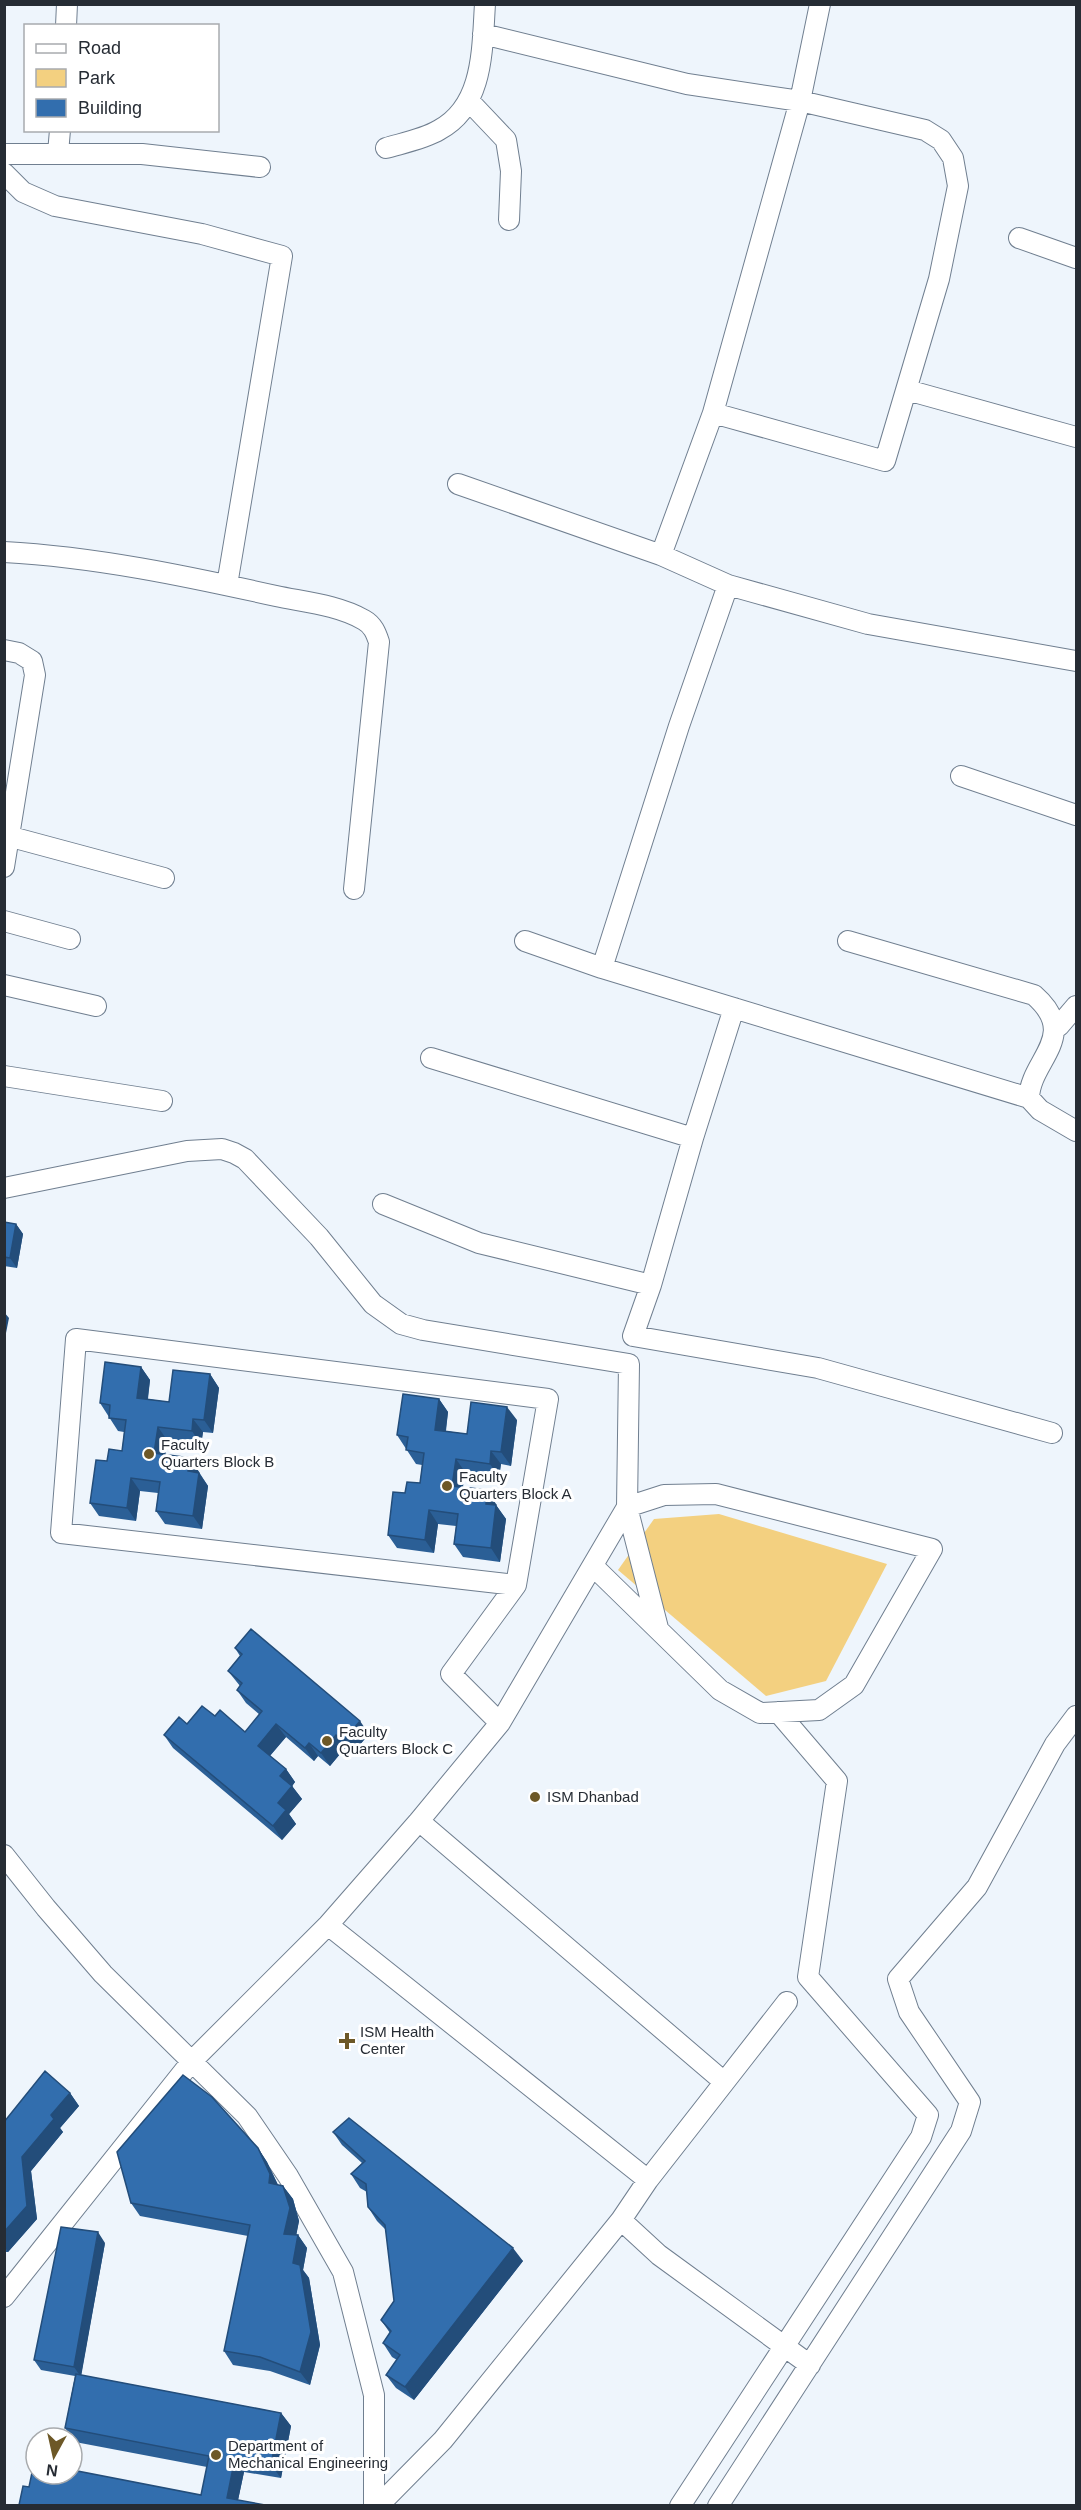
<svg xmlns="http://www.w3.org/2000/svg" width="1081" height="2510" font-family="Arial,sans-serif">
<style>
.green{fill:#f3d080}
.lines{fill:none;stroke-linecap:round;stroke-linejoin:round}
.minor-casing{stroke:#707f90;stroke-width:22}
.minor{stroke:#fff;stroke-width:20}
.wall{fill:#2b5f96}
.shaded-wall{fill:#234d7a}
.building{fill:#326eae;stroke:#234d7a;stroke-width:1.5}
.poi-dot{fill:#6d5827;stroke:#fff;stroke-width:2}
.labels{text-anchor:middle;stroke-width:6;stroke-linejoin:round;paint-order:stroke}
.poi-label{font-size:15px;fill:#262c34;stroke:#fff;text-anchor:start}
</style>
<rect width="100%" height="100%" fill="#eef5fc"/>
<path class="green" d="M719 1514 887 1564 826 1681 766 1696 618 1570 654 1519Z"/>
<g class="lines">
<defs>
<path id="minor" d="M66 26 67 4
M483 34 687 84 800 101 925 130 941 140 953 158 958 186 939 279 885 461 713 413
M469 101 506 140 511 171 509 220
M386 148C403 143 424 139 439 130 484 106 482 49 485 4
M58 153 60 130
M4 154H142L260 167
M4 173 23 192 55 206 202 234 282 256 227 585
M1019 238 1076 258
M907 390 1076 437
M458 484 661 555 728 585 868 624 1076 661
M4 552C96 557 186 576 276 596 304 602 338 605 364 620 373 625 376 633 379 642L354 889
M661 555 713 413 800 101 820 4
M4 650 19 653 32 661 35 675 4 867
M961 776 1076 815
M4 835 164 878
M4 921 70 939
M525 941 602 968 1029 1098
M848 941 1034 995C1081 1036 1030 1060 1029 1098L1040 1110 1076 1131
M602 968 679 726 728 585
M4 985 96 1006
M734 1008 693 1138 651 1285 633 1336 818 1368 1052 1433
M1059 1026 1076 1006
M431 1058 693 1138
M4 1076 162 1101
M4 1188 187 1151 222 1149 234 1153 245 1159 319 1237 373 1304 401 1324 423 1330 629 1364 627 1507 658 1628
M383 1204 479 1243 651 1285
M500 1723 451 1674 516 1585 548 1399 76 1339 61 1533 516 1585
M419 1821 723 2081
M4 1855 46 1908 103 1974 247 2116 288 2176 343 2272 374 2395V2506
M328 1925 648 2180
M621 2220 659 2255 810 2365
M4 2297 192 2061 328 1925 419 1821 500 1723 627 1507 664 1495 716 1494 932 1549 854 1685 819 1710 760 1713 720 1690 594 1567
M378 2506 443 2440 621 2220 648 2180 787 2002
M680 2506 921 2137 928 2115 808 1977 837 1781 778 1712
M718 2506 961 2131 970 2102 909 2012 898 1979 977 1887 1055 1744 1076 1716"/>
</defs>
<use href="#minor" class="minor-casing"/>
<use href="#minor" class="minor"/>
</g>
<path class="wall" d="M4 1222 16 1224 23 1234 17 1268 4 1266Z
M141 1367 150 1380 148 1399 169 1402 210 1374 219 1388 213 1433 203 1432 201 1445 167 1440 165 1455 190 1458 208 1486 202 1529 165 1524 156 1511 158 1493 140 1491 136 1521 99 1516 90 1503 107 1461 122 1451 124 1432 118 1431 100 1403Z
M439 1399 448 1412 446 1431 467 1434 517 1420 511 1466 501 1464 499 1477 465 1472 463 1487 496 1504V1505L506 1519 500 1562 463 1557 454 1544 456 1526 438 1524 434 1553 397 1548 388 1535 405 1493 420 1483 422 1465 416 1464 397 1435Z
M235 1648 369 1734 352 1754 345 1748 330 1766 318 1756 314 1761 286 1737 270 1756 286 1769 295 1782 292 1786 302 1799 289 1814 296 1824 282 1840 173 1748 164 1735 187 1724 215 1716 245 1732 260 1715 246 1703 237 1690 240 1686 228 1671 240 1656Z
M70 2093 79 2106 60 2128 63 2132 31 2171 37 2219 8 2252H4V2122Z
M333 2132 523 2261 414 2400 396 2388 386 2375 397 2360 392 2357 383 2343 390 2333 381 2320 394 2301 386 2230 377 2221 368 2207 367 2192 360 2188 351 2174 362 2163 342 2145Z
M258 2148 267 2162 278 2185 283 2186 293 2199 299 2221 296 2235H298L307 2248 303 2270 309 2278 320 2345 310 2385 270 2371 233 2365 224 2351 248 2236 140 2216 131 2203Z
M105 2243 81 2375 281 2413 291 2426 281 2478 244 2472 238 2500 29 2487 201 2495 207 2467 75 2442 65 2428 75 2376 41 2370 34 2360Z"/>
<path class="shaded-wall" d="M16 1224 23 1234 17 1268 10 1258Z
M4 1312 9 1318 4 1343Z
M141 1367 150 1380 146 1411 137 1398Z
M210 1374 219 1388 213 1433 204 1420Z
M439 1399 448 1412 444 1443 435 1430Z
M507 1407 517 1420 511 1466 501 1452Z
M193 1419 203 1432 201 1445 192 1431Z
M158 1427 167 1440 164 1467 154 1453Z
M491 1451 501 1464 499 1477 490 1464Z
M190 1458 199 1472 197 1485 188 1471Z
M456 1459 465 1472 461 1499 452 1486Z
M199 1473 208 1486 202 1529 193 1516Z
M131 1478 140 1491 136 1521 127 1508Z
M487 1490 496 1504 495 1517 496 1505 506 1519 500 1562 491 1548 486 1504Z
M429 1510 438 1524 434 1553 425 1540Z
M360 1721 369 1734 352 1754 343 1741Z
M276 1724 286 1737 267 1759 258 1746Z
M336 1735 345 1748 330 1766 321 1753Z
M309 1743 318 1756 314 1761 305 1748Z
M286 1769 295 1782 290 1789 280 1776Z
M292 1786 302 1799 289 1814 296 1824 282 1840 273 1826 278 1803Z
M70 2093 79 2106 60 2128 63 2132 31 2171 37 2219 8 2252 4 2246V2232L22 2157 51 2115Z
M258 2148 267 2162 279 2187 269 2183Z
M283 2186 293 2199 299 2221 294 2247 284 2234Z
M98 2232 105 2243 81 2377 74 2367Z
M298 2235 307 2248 303 2270 309 2278 320 2345 310 2385 300 2372 293 2263Z
M513 2248 523 2261 414 2400 405 2387Z
M281 2413 291 2426 281 2478 271 2465Z
M235 2458 244 2472 237 2505 227 2498Z"/>
<path class="building" d="M4 1222 16 1224 10 1258 4 1257Z
M105 1362 141 1367 137 1398 169 1402 173 1370 210 1374 204 1420 193 1419 192 1431 158 1427 154 1453 190 1458 188 1471 199 1473 193 1516 156 1511 160 1482 131 1478 127 1508 90 1503 96 1460 107 1461 109 1449 122 1451 126 1420 109 1418 110 1405 100 1403Z
M403 1394 439 1399 435 1430 467 1434 471 1402 507 1407 501 1452 491 1451 490 1464 456 1459 452 1486 487 1490 486 1504 496 1505 491 1548 454 1544 458 1514 429 1510 425 1540 388 1535 393 1492 405 1493 407 1482 420 1483 424 1453 406 1450 408 1437 397 1435Z
M251 1629 360 1721 343 1741 336 1735 321 1753 309 1743 305 1748 276 1724 258 1746 286 1769 280 1776 292 1786 278 1803 286 1810 273 1826 164 1735 179 1717 187 1724 202 1706 215 1716 220 1710 245 1732 262 1711 237 1690 242 1683 228 1671 242 1654 235 1648Z
M45 2071 70 2093 51 2115 54 2119 22 2157 27 2206 4 2232V2122Z
M183 2075 212 2097 258 2148 270 2174 269 2183 283 2186 290 2208 284 2234 298 2235 293 2263 300 2265 311 2332 300 2372 260 2357 224 2351 250 2225 131 2203 117 2152Z
M349 2118 513 2248 405 2387 386 2375 400 2355 383 2343 391 2331 381 2320 394 2301 385 2225 368 2207 366 2184 351 2174 365 2161 333 2132Z
M61 2227 98 2232 74 2367 34 2360Z
M76 2374 281 2413 271 2465 235 2458 227 2498 265 2505H19L23 2486 29 2487 34 2463H36V2474H72V2470L201 2495 209 2456 65 2428Z"/>
<g class="poi-dot">
<circle cx="149" cy="1454" r="6"/>
<circle cx="447" cy="1486" r="6"/>
<circle cx="327" cy="1741" r="6"/>
<circle cx="535" cy="1797" r="6"/>
<path d="M344 2032h6v6h6v6h-6v6h-6v-6h-6v-6h6z"/>
<circle cx="216" cy="2455" r="6"/>
</g>
<g class="labels">
<g class="poi-label">
<text x="161" y="1450">Faculty<tspan x="161" dy="17">Quarters Block B</tspan></text>
<text x="459" y="1482">Faculty<tspan x="459" dy="17">Quarters Block A</tspan></text>
<text x="339" y="1737">Faculty<tspan x="339" dy="17">Quarters Block C</tspan></text>
<text x="547" y="1802">ISM Dhanbad</text>
<text x="360" y="2037">ISM Health<tspan x="360" dy="17">Center</tspan></text>
<text x="228" y="2451">Department of<tspan x="228" dy="17">Mechanical Engineering</tspan></text>
</g>
</g>
<rect width="1081" height="2510" fill="none" stroke="#262c34" stroke-width="12"/>
<rect x="24" y="24" width="195" height="108" fill="#ffffff" stroke="#a8abae" stroke-width="1.5"/>
<rect x="36" y="44" width="30" height="9" fill="#ffffff" stroke="#a8abae" stroke-width="1.5"/>
<text x="78" y="54" font-size="18" fill="#262c34">Road</text>
<rect x="36" y="69" width="30" height="18" fill="#f3d080" stroke="#a8abae" stroke-width="1.5"/>
<text x="78" y="84" font-size="18" fill="#262c34">Park</text>
<rect x="36" y="99" width="30" height="18" fill="#326eae" stroke="#a8abae" stroke-width="1.5"/>
<text x="78" y="114" font-size="18" fill="#262c34">Building</text>
<g transform="translate(54 2456) rotate(188)"><circle r="28" fill="#ffffff" stroke="#a8abae" stroke-width="1.5"/>
<path d="M0-4.5L10 22L0 15L-10 22Z" fill="#6d5827"/>
<text y="-9" font-size="16" font-weight="bold" text-anchor="middle" fill="#262c34">N</text>
</g>
</svg>
